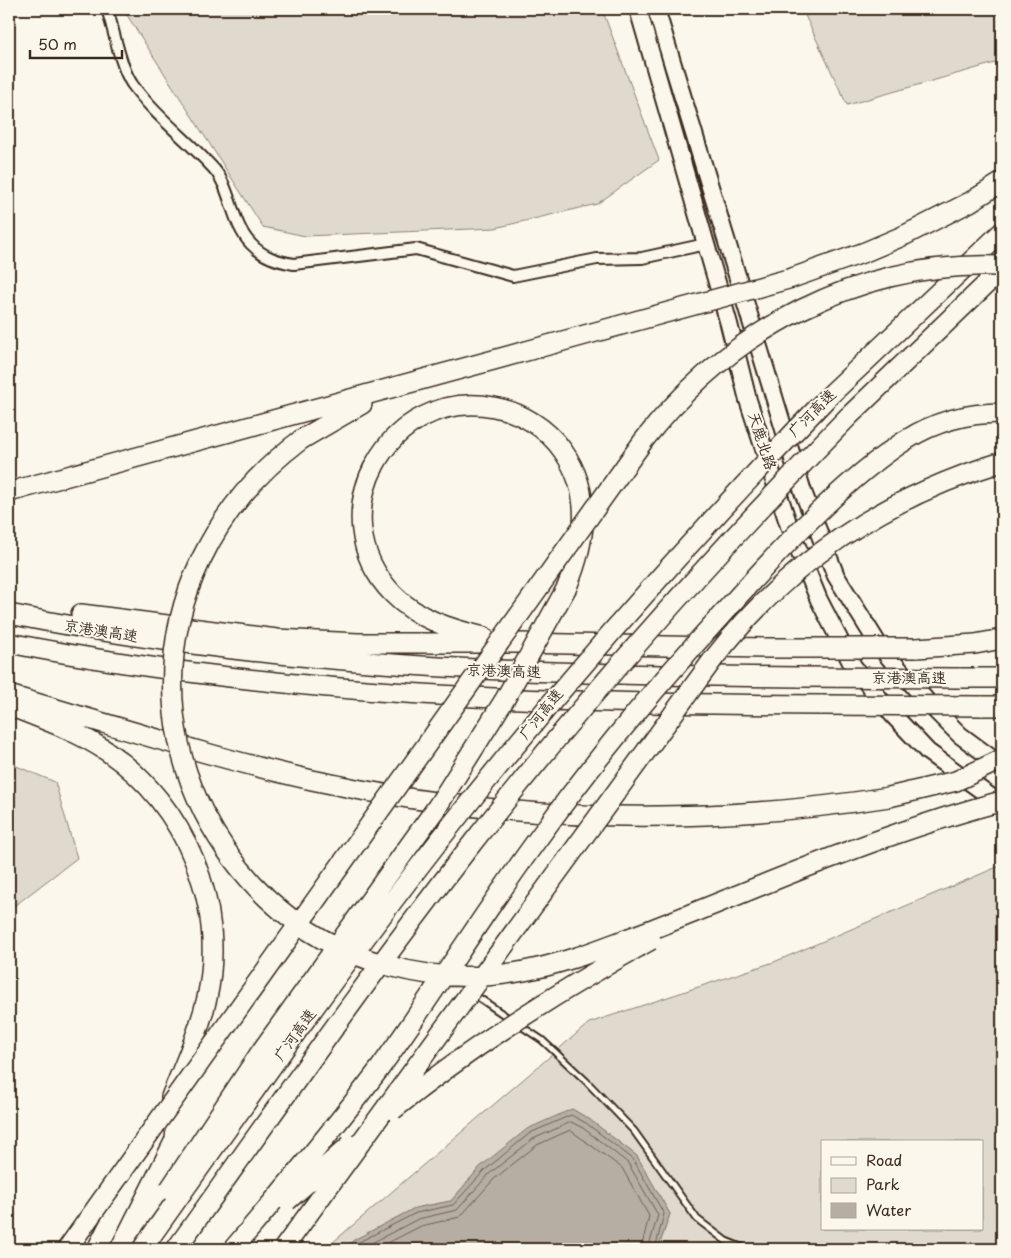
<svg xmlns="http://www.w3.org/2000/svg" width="1011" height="1258" font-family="'Playpen Sans','LXGW WenKai TC',sans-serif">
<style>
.green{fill:#dfd9ce;stroke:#8d8276;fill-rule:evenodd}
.water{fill:#b6aea2;stroke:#85796d}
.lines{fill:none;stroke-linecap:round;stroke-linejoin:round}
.shore{stroke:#6c5f53;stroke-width:1}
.service-casing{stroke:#3b2a1e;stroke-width:9}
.minor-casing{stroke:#3b2a1e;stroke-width:14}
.primary-casing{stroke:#3b2a1e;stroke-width:20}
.motorway-casing{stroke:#3b2a1e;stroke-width:22}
.service{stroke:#fbf7ec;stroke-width:5}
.minor{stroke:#fbf7ec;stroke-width:10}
.primary{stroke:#fbf7ec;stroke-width:16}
.motorway{stroke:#fbf7ec;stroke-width:19}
.motorway-bridge-casing{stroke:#3b2a1e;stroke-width:22;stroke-linecap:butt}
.motorway-bridge{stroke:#fbf7ec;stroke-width:19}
.labels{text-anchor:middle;stroke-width:4;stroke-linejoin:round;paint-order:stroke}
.street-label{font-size:15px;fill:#3b2a1e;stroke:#fbf7ec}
</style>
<rect width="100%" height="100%" fill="#fbf7ec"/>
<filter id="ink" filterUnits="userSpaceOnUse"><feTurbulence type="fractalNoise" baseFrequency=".02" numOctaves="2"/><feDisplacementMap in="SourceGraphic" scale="10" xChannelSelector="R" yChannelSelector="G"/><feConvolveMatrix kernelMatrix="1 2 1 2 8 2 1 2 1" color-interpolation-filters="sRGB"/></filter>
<g filter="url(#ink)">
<path class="green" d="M123 9H602L659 160 597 204 495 228 305 236 263 227Z
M802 9H1002V61L847 105Z
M9 763 55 782 77 858 9 910Z
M1002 865V1249H658L670 1214 637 1156 589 1119 572 1109 481 1166 451 1201 415 1208 354 1240 344 1249H325L589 1023 774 962ZM822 1142H982V1229H822Z"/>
<path class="water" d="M572 1109 589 1119 637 1156 670 1214 658 1249H344L354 1240 415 1208 451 1201 481 1166 527 1129Z"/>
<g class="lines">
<path class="shore" d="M351 1249 357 1243 416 1213 453 1205 485 1170 530 1133 571 1115 586 1123 633 1159 664 1214 655 1249
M360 1249 418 1219 457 1210 489 1174 533 1139 571 1122 583 1128 628 1163 658 1215 648 1249
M376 1249 421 1226 460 1217 494 1179 537 1145 570 1130 622 1168 649 1216 641 1249"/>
<defs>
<path id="service" d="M475 995 510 1019
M518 1024 542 1040 586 1081 634 1131 697 1219 726 1241 746 1249"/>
<path id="minor" d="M107 9C114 30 120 66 132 84 155 116 188 140 214 169 232 190 231 223 251 244 263 257 277 261 294 264L416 249 513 276 597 259 642 258 706 244"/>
<path id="primary" d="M638 9 729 324 748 400 790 529 819 600 853 666 892 714 928 752 1002 805
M656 9 803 492 836 576 880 647 931 706 960 735 1002 766"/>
<path id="motorway" d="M905 235 970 202 1002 182
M828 397 1002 232
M848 417 1002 269
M302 439 362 404
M906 440C934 422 968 413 1002 413
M9 492 552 344
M9 614C273 667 532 675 800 677
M81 614 277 639 358 643H520L763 648
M484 637C451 629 417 619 393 594 317 516 388 387 494 407 521 412 547 428 563 451 593 494 586 541 567 587
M9 643C277 696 549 704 822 705
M916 648 975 644 1002 639
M959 678H1002
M9 695C109 724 210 757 312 780 502 822 697 827 889 797
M981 706H1002
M12 707C45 720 79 732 108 752 186 806 227 905 207 998 199 1032 184 1065 171 1097
M97 1249 155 1134"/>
</defs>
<use href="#service" class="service-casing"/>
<use href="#minor" class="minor-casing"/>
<use href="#primary" class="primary-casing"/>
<use href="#motorway" class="motorway-casing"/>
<use href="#service" class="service"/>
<use href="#minor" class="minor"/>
<use href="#primary" class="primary"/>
<use href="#motorway" class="motorway"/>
<defs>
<path id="motorway-bridge" d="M552 344 792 278 865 252 905 235
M302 439C215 503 163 604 174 713 182 784 216 849 267 898 334 962 433 989 524 971 558 965 592 952 624 940 674 921 723 901 772 881 847 851 923 822 1002 801
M763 648H916
M800 677 959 678
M822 705 981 706
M889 797 956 781 1002 759
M393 1110C473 1045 561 990 651 940
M169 1190 260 1053 437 807 505 699 567 587
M287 1201 350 1145
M67 1249 644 440C731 329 859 260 1002 266
M142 1249C244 1106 344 961 453 823 571 674 696 533 828 397
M176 1249C274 1112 370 974 474 841 591 692 716 552 848 417
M233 1249C283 1190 333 1130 380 1068 435 992 484 912 540 836 597 757 659 683 725 611 776 554 841 482 906 440
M283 1249 714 658C791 560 883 498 1002 462"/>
</defs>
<use href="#motorway-bridge" class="motorway-bridge-casing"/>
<use href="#motorway-bridge" class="motorway-bridge"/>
</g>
</g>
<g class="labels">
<g class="street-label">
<text transform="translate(812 413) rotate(-45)" y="5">广河高速</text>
<text transform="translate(762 441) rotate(72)" y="5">天鹿北路</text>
<text transform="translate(101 631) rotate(9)" y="5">京港澳高速</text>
<text transform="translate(504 671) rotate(2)" y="5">京港澳高速</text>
<text x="909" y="683">京港澳高速</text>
<text transform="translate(541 714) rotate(-51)" y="5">广河高速</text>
<text transform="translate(295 1035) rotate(-54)" y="5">广河高速</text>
</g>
</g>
<rect width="1011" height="1258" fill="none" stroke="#fbf7ec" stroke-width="30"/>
<rect x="15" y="15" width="981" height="1228" fill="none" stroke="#3b2a1e" stroke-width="2" filter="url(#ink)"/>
<rect x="821" y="1140" width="162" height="90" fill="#fbf7ec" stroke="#aea59a"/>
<rect x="831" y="1157" width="25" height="8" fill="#fbf7ec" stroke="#aea59a"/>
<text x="866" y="1166" font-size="15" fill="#3b2a1e">Road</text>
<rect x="831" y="1178" width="25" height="15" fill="#dfd9ce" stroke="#aea59a"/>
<text x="866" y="1190" font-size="15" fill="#3b2a1e">Park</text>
<rect x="831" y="1203" width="25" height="15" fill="#b6aea2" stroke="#aea59a"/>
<text x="866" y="1216" font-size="15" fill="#3b2a1e">Water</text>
<path d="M30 50v8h92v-8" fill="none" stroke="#3b2a1e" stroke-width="2.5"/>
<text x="38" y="50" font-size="15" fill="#3b2a1e" stroke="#fbf7ec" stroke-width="4" paint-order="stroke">50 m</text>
</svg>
